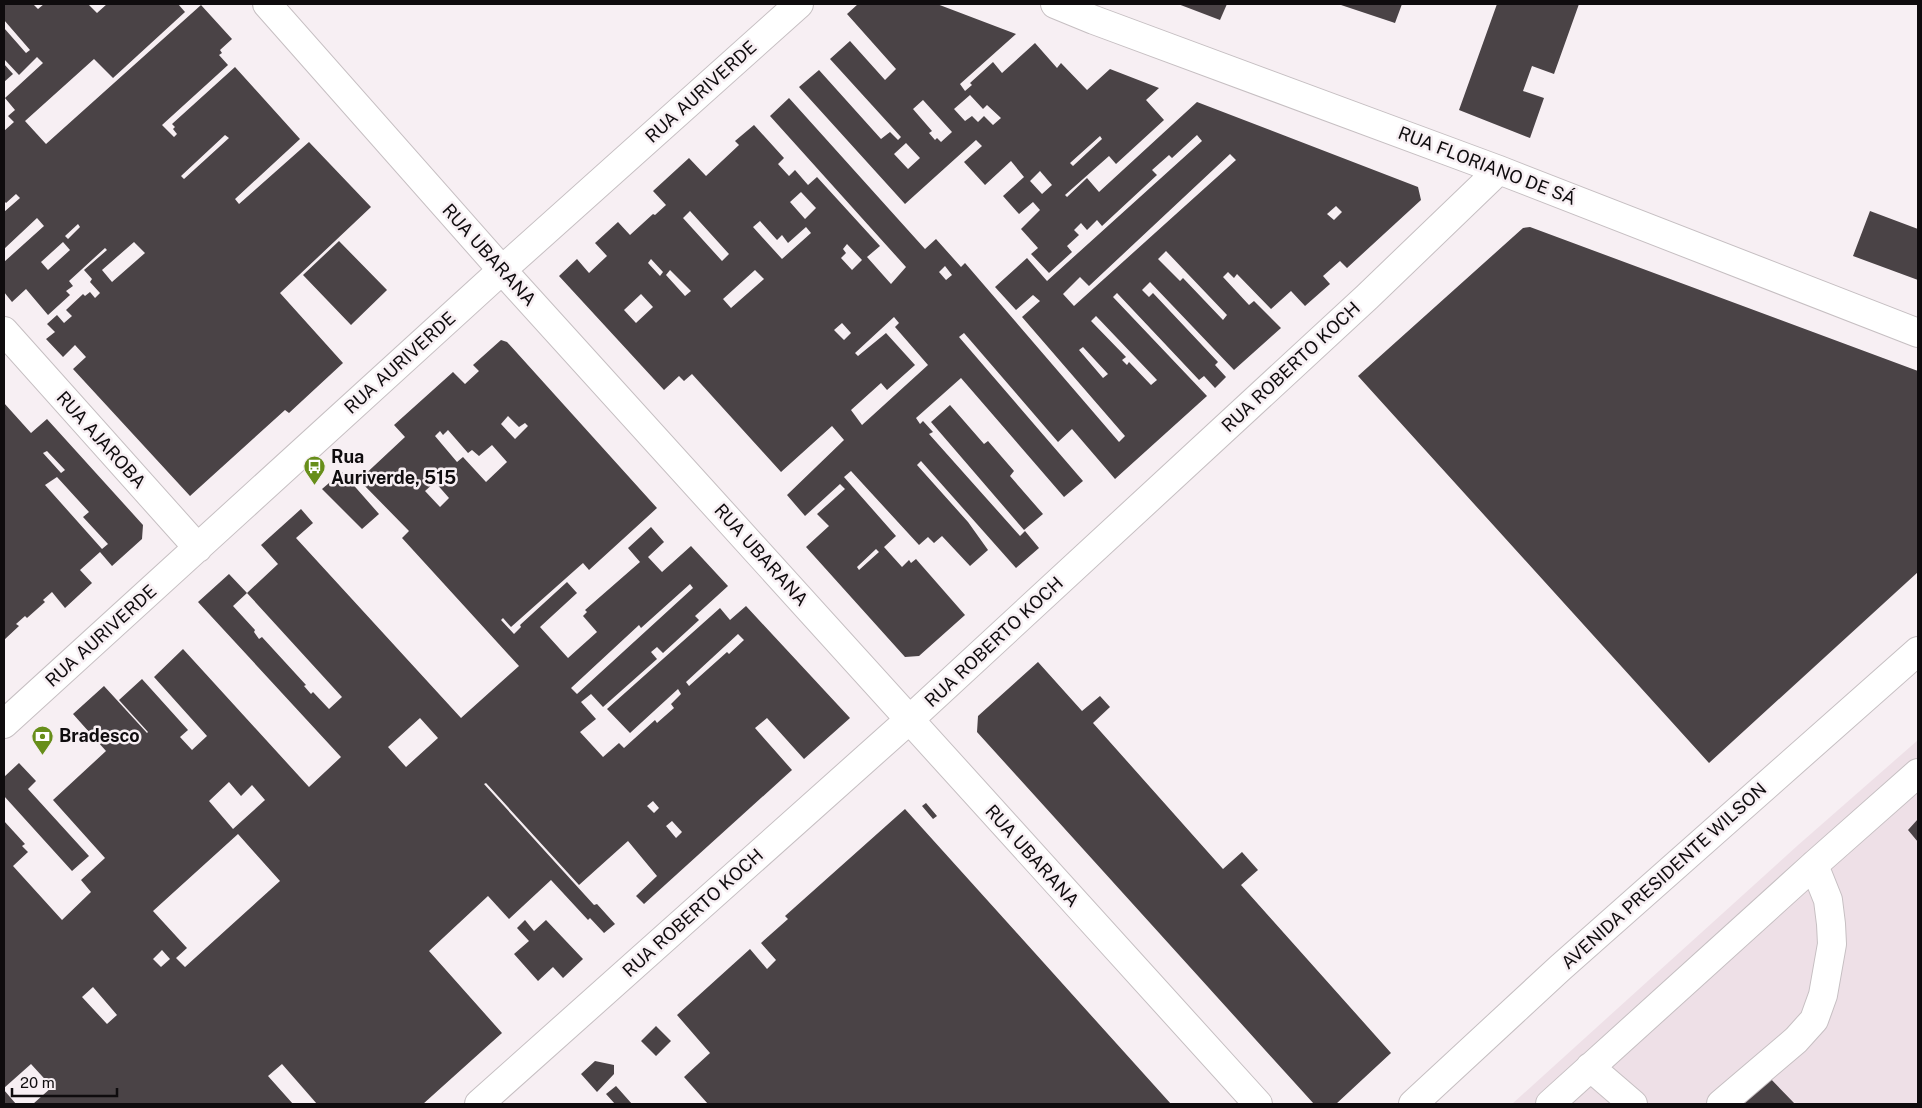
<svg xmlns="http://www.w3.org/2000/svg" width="1922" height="1108" font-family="'Public Sans',sans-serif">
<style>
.built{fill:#eee0e7}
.building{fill:#4a4346;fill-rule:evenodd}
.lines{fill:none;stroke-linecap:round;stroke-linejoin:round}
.minor-casing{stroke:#c6bfc2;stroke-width:30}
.major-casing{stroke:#c6bfc2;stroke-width:30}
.minor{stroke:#fff;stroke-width:28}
.major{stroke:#fff;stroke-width:28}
.labels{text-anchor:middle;stroke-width:5;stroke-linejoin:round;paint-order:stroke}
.street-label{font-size:18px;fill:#0f0c0e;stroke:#f7eff3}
.poi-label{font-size:18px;font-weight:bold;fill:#0f0c0e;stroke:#f7eff3;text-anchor:start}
</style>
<rect width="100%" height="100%" fill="#f7eff3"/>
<path class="built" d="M1918 740V1104H1512L1797 846Z"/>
<path class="building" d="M4 4H33L38 9 44 4H88L97 13 107 4H178L185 12 113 78 94 59 25 121 46 144 201 5 232 39 220 50 222 53 219 55 228 65 162 125 174 137 177 134 173 129 175 127 172 124 235 67 300 139 235 199 239 204 309 142 371 207 280 293 343 363 289 413 285 410 190 496 73 369 86 357 75 345 63 357 46 339 55 332 47 324 57 315 64 323 72 316 66 310 83 294 85 296 90 292 95 298 100 293 90 282 92 279 84 270 107 250 105 248 69 281 73 286 66 291 70 295 48 315 26 289 12 302 4 292V262L44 226 37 218 4 249V212L20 198 16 194 6 203 4 201V131L14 122 8 116 15 110 5 98 43 63 37 57 19 75 4 59V28L26 53 30 50 4 20ZM225 135 229 138 184 179 181 176ZM78 224 80 227 68 239 65 236ZM63 242 70 250 48 270 41 262ZM134 242 145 253 112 282 102 270Z
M858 4H937L1016 34 960 84 965 91 972 85 970 83 993 62 1002 73 1035 43 1057 68 1061 63 1087 90 1110 69 1159 88 1146 100 1164 120 1116 164 1109 156 1065 195 1067 197 1087 178 1099 192 1197 102 1418 187 1421 200 1347 268 1340 261 1323 276 1330 284 1305 306 1291 291 1271 309 1237 274 1234 278 1228 272 1223 277 1249 305 1254 301 1281 328 1234 370 1150 282 1142 290 1149 297 1153 293 1218 362 1215 365 1226 377 1215 388 1204 376 1199 380 1117 293 1113 297 1207 396 1115 479 1072 429 1058 442 964 333 959 337 1083 481 1064 497 961 378 916 418 920 424 923 421 933 432 929 434 1020 536 1025 531 1039 548 1016 568 921 461 917 465 968 522 988 550 970 566 942 536 934 543 928 537 919 545 851 471 844 477 896 536 884 547 902 567 909 560 911 563 916 559 965 615 919 656 905 657 806 547 829 526 817 514 845 489 840 484 805 516 787 495 844 440 832 426 781 472 692 374 684 381 679 376 664 390 559 276 577 259 589 273 607 256 595 243 618 222 630 235 653 214 655 215 666 205 653 191 689 158 706 176 739 145 735 141 754 125 784 158 778 164 789 176 795 170 808 185 817 177 880 246 867 257 891 284 906 267 770 116 789 98 925 249 936 239 961 267 965 263 1119 442 1125 436 1022 317 1040 301 1033 295 1016 310 995 287 1027 258 1047 281 1202 141 1197 135 1172 158 1169 155 1152 170 1157 175 1102 226 1097 220 1087 230 1081 223 1074 230 1079 235 1067 246 1072 252 1049 273 1031 254 1038 248 1021 229 1040 210 1033 202 1019 214 1003 196 1024 177 1011 161 985 185 964 162 982 146 976 140 905 204 799 87 819 70 881 139 890 132 898 140 901 137 830 59 850 41 885 80 896 69 847 14ZM970 95 983 109 987 105 1001 118 993 125 984 116 978 122 972 116 965 121 954 109ZM923 100 952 132 941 142 937 138 935 140 929 133 932 131 913 109ZM1100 136 1102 139 1073 166 1070 163ZM906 143 920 158 908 169 894 154ZM1230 154 1236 160 1074 306 1063 294 1080 277 1089 286ZM1040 171 1052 185 1042 194 1030 181ZM801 192 816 208 805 219 790 202ZM1336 206 1342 212 1334 220 1327 214ZM690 211 729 254 722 261 683 218ZM760 221 777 240 782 235 788 243 806 227 811 233 782 259 753 227ZM847 244 862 260 852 270 841 258 846 253 843 249ZM1166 251 1227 315 1223 320 1183 278 1180 281 1158 259ZM651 259 663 272 660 276 648 263ZM945 266 952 275 946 280 939 272ZM670 270 691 291 685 296 666 275ZM755 270 764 279 731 308 723 299ZM641 294 653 307 636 323 624 310ZM1096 316 1157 380 1151 385 1129 362 1127 365 1122 360 1126 357 1091 321ZM894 317 899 323 895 327 928 365 862 425 851 410 881 383 887 390 915 365 886 333 858 356 855 353ZM842 323 851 333 844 340 834 330ZM1083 347 1108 374 1103 378 1079 350ZM876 549 879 552 859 570 857 567Z
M1178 4H1227L1220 20Z
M1338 4H1402L1395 23Z
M1497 4 1505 5 1579 4 1554 74 1532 66 1523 91 1544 98 1530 138 1459 110Z
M4 64 13 74 4 82Z
M1870 211 1918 229V280L1853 256Z
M1530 227 1918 371V572L1709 763 1358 376 1523 228Z
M339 241 387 290 351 325 303 275Z
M501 340 507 342 657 508 589 570 583 563 511 627 503 618 501 620 514 634 521 627 520 625 567 582 577 593 540 627 568 658 597 632 583 616 587 612 585 610 640 562 628 548 651 527 664 542 648 557 662 572 691 546 728 586 695 616 699 620 663 653 657 647 651 652 657 659 603 707 591 694 581 702 596 719 580 732 603 757 619 743 624 748 655 720 657 723 674 708 671 704 681 694 678 689 630 733 607 709 720 608 730 620 746 606 850 718 804 759 767 718 755 728 792 770 644 904 636 896 657 876 628 841 579 885 486 783 484 784 594 905 597 904 615 924 604 933 590 918 588 920 551 880 509 919 488 896 429 951 502 1033 423 1104H317L282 1064 268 1076 293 1104H33L52 1087 31 1064 4 1088V821L25 844 22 846 28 852 13 866 62 920 91 892 81 880 105 858 53 800 106 751 73 714 104 686 147 733 148 732 119 700 142 679 188 730 180 737 192 750 207 736 154 677 183 649 309 787 341 757 198 602 229 574 247 593 233 606 255 630 254 632 259 639 262 637 306 685 304 686 311 694 313 692 329 709 342 697 247 593 278 564 261 545 301 509 313 523 296 538 461 718 519 666 402 538 409 531 359 480 405 437 394 425 453 372 465 384 479 371 473 365ZM508 416 519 427 525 423 528 426 515 439 501 424ZM448 430 468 453 472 450 479 456 492 445 507 462 486 482 463 457 457 462 435 436 440 431 443 435ZM435 482 449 498 440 507 425 491ZM690 584 693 588 577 694 571 688 639 625 641 628ZM738 634 744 640 729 654 727 652 689 686 686 682ZM420 718 438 738 406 767 388 747ZM229 782 241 796 252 785 265 800 233 829 209 801ZM653 801 659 808 654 813 647 806ZM672 821 682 832 676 838 666 826ZM238 834 280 881 185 967 176 958 187 948 153 911ZM162 950 170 959 161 967 153 959ZM93 987 117 1015 107 1024 82 997Z
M4 403 31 433 47 419 143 525 142 539 112 566 100 552 80 570 92 583 65 608 52 592 43 600 45 602 27 618 25 616 16 624 19 626 4 640V597L5 595 4 593ZM47 451 65 470 61 473 43 453ZM57 477 89 512 83 517 108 544 102 549 45 485Z
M950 405 984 444 988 441 1014 471 1010 476 1043 514 1024 530 931 422Z
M342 472 379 514 362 529 322 489Z
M1038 662 1082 711 1100 696 1110 707 1093 723 1223 869 1242 852 1258 870 1241 885 1391 1053 1336 1104H1314L977 732 978 716Z
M19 763 36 781 28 789 89 856 72 871 4 796V777Z
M926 803 937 816 933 819 922 806Z
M905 809 1171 1104H708L684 1077 710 1053 677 1015 750 949 767 969 776 960 761 943 788 919 785 916Z
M1918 819V842L1908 830Z
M525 920 534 931 546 920 583 959 563 978 553 967 538 981 514 954 529 941 517 928Z
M656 1026 671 1041 656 1056 641 1041Z
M595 1061 614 1065V1074L597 1092 581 1074Z
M1767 1075 1795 1104H1738Z
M616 1086 632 1104H615L606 1094Z
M4 1090 16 1104H4Z"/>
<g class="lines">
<defs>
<path id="minor" d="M267 4 502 270 1258 1104
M1055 4 1094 20 1499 170 1918 333
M4 331 198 548
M4 724 502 270 799 4
M1590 1067 1633 1104
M479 1104 909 720 1367 297 1499 170
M1550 1104 1814 865 1918 773
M1721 1104 1796 1040 1814 1020 1823 995 1832 944 1831 924 1828 900 1814 865"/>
<path id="major" d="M1413 1104 1560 968 1918 651"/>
</defs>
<use href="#minor" class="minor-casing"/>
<use href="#major" class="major-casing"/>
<use href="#minor" class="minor"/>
<use href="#major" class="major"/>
</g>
<defs>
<symbol id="bus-pin" viewBox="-11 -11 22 30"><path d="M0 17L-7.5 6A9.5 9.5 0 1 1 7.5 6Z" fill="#678e1a" stroke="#f7eff3"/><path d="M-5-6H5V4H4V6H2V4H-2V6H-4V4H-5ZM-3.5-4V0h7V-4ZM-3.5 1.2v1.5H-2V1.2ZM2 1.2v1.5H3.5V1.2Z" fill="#fff"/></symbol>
<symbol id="bank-pin" viewBox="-11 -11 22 30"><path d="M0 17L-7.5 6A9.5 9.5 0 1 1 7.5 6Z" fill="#678e1a" stroke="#f7eff3"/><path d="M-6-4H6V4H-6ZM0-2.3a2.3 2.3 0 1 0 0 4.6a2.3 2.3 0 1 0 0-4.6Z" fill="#fff"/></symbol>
</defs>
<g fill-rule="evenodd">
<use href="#bus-pin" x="302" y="454" width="25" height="34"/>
<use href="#bank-pin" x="30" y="724" width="25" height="34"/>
</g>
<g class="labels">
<g class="street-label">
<text transform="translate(701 92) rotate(-42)" y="6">RUA AURIVERDE</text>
<text transform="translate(1487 166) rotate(21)" y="6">RUA FLORIANO DE SÁ</text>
<text transform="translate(489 255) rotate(48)" y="6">RUA UBARANA</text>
<text transform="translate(400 363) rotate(-42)" y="6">RUA AURIVERDE</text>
<text transform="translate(1291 367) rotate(-43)" y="6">RUA ROBERTO KOCH</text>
<text transform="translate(101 440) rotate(48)" y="6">RUA AJAROBA</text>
<text transform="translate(761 555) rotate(48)" y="6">RUA UBARANA</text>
<text transform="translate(101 636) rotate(-42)" y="6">RUA AURIVERDE</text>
<text transform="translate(994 642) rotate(-43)" y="6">RUA ROBERTO KOCH</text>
<text transform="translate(1032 856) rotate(48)" y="6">RUA UBARANA</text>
<text transform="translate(1664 876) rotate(-42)" y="6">AVENIDA PRESIDENTE WILSON</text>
<text transform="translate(693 913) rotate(-42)" y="6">RUA ROBERTO KOCH</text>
</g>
<g class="poi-label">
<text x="331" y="463">Rua<tspan x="331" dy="21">Auriverde, 515</tspan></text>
<text x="59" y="742">Bradesco</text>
</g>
</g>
<rect width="1922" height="1108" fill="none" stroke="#0f0c0e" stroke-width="10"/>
<path d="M12 1088v8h105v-8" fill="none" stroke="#0f0c0e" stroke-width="2.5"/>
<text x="20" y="1088" font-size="15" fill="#0f0c0e" stroke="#f7eff3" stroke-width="4" paint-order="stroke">20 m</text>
</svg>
